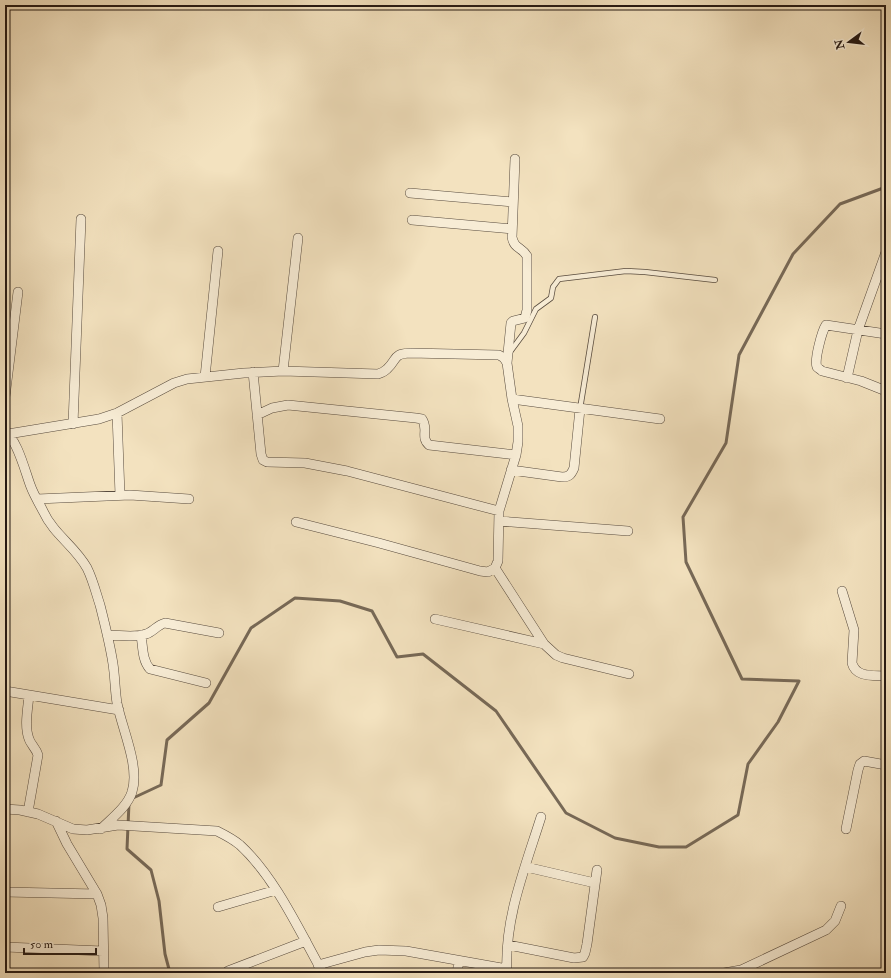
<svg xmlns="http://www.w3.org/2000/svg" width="891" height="978" font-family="'IM FELL Double Pica',serif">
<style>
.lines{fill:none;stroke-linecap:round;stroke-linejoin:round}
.stream{stroke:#776957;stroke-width:3}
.lane-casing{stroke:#584b3e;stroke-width:6}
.street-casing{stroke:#584b3e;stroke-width:10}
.lane{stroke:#f7ecd5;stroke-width:4.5}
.street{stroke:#f7ecd5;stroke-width:9}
</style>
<rect width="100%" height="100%" fill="#f3e2bf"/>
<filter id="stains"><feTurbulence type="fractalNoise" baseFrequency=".005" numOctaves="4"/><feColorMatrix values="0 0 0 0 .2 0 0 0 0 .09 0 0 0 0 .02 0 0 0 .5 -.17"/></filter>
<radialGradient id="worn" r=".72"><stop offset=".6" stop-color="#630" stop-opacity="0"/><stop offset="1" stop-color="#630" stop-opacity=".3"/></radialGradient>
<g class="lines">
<path class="stream" d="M131 799 161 785 167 740 209 703 251 628 295 598 340 601 372 611 397 657 423 654 496 711 566 813 615 838 659 847H686L738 815 748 764 778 722 799 681 742 679 686 562 683 517 726 443 739 355 793 254 840 204 886 187
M129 803 127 849 151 870 159 901 165 954 170 973"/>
<defs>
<path id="lane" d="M510 352 524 333 536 309 551 298 553 287 559 279 626 271 645 272 715 280
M580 409 595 317"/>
<path id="street" d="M410 193 513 202
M412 220 512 229
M886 334 826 325C822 331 814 360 817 367 818 368 821 370 822 371L861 381 886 391
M507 363 511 323 513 321 525 318 527 310V256C522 247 514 249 512 237L515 159
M283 371 298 238
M253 372 261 454 263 460 267 462 305 463 347 471 499 511
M205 377 218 251
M847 378 858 330 886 252
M5 397 18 292
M512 399 660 419
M117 413 120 495
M257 415 272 408 288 405 416 418 422 419C429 429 420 437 429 445L516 455
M73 424 81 219
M5 433C17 437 26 475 31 487 34 495 39 503 43 511 54 535 75 546 87 568 93 580 96 593 100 605 105 625 110 644 113 664 115 677 115 691 117 703 122 729 140 766 132 792 127 807 112 818 101 829
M8 434 99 419 117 413 174 383 187 379 244 373 283 371 378 374C381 373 385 371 387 369 398 359 392 354 410 353L499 355 504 358 507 363 512 399 518 426V442L516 455 499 511 498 561 495 568 488 572 480 571 379 543 296 522
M511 470 562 477C569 477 571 475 574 468L580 409
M37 499 130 495 189 499
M499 521 628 531
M495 568 544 644 556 655 563 658 629 674
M842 591 854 630 852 663C856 678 873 675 886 676
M435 619 544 644
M108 635C120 635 135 638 146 634 153 632 157 625 165 623L219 633
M141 635C143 647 142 660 150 669L206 683
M5 691 119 710
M5 809 20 810 38 814 73 829 87 830 118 825 217 831C225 835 233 839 240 845 275 877 300 932 323 973
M28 812 38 755C36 748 31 745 29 739 24 726 28 708 29 695
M56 821 67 844 97 894 101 905 103 918 104 973
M846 829 858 770 860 764 864 761 886 765
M526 867 595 883
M5 892 97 894
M218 907 276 890
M508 945 574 958 583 957 585 953 587 944 597 870
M5 947 103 951
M318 965 365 952 379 950 406 951 507 969
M228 971 306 941
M457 973 459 961
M507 973C504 919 525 868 541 817
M724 973 741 970 826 930 835 921 841 906"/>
</defs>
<use href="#lane" class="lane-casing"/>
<use href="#street" class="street-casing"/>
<use href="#lane" class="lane"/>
<use href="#street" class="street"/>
</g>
<rect width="891" height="978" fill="none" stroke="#f3e2bf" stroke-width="20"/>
<rect x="6" y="6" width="879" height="966" fill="none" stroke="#251913" stroke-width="2"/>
<rect x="10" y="10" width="871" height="958" fill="none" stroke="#251913"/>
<g transform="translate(849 42) rotate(255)" stroke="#f7ecd5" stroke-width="3" paint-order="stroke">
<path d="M0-3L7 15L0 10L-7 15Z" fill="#251913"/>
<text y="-6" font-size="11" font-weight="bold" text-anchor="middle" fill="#251913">N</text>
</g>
<path d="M24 948v6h72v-6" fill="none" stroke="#251913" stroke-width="2"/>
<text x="30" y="948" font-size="12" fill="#251913" stroke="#f7ecd5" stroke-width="3" paint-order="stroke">50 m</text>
<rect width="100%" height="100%" filter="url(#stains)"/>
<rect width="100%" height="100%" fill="url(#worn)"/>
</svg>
